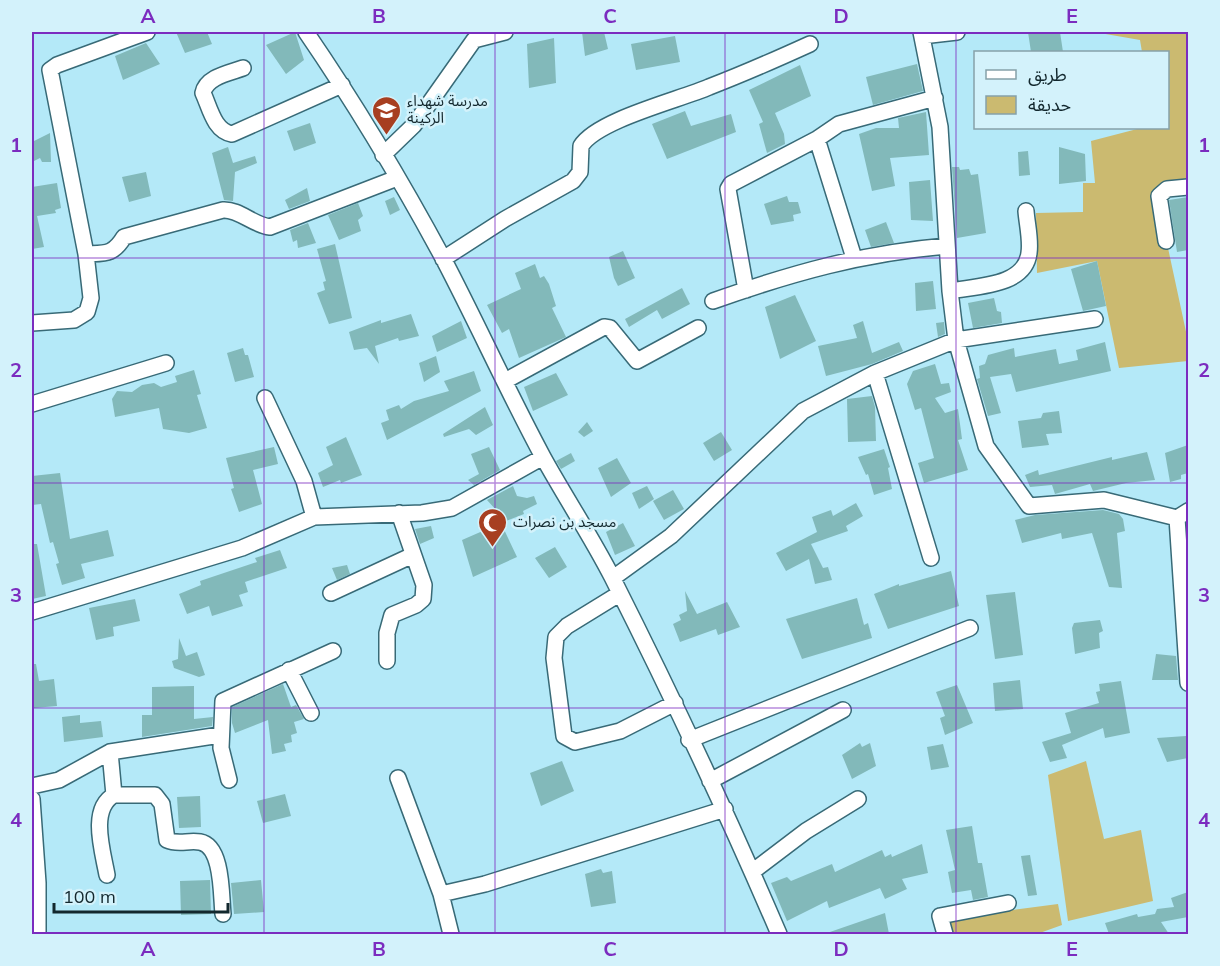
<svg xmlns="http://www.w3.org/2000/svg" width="1220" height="966" font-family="Mulish,'Noto Sans Arabic',sans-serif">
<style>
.green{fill:#cbba70}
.building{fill:#82b9ba}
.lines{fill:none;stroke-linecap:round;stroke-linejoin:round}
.minor-casing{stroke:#386a77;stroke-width:18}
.minor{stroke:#fff;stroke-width:15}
.grid{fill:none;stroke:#7b2cbf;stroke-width:1.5;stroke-opacity:0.55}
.labels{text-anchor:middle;stroke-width:5;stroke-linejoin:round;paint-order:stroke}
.poi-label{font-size:15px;fill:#13282e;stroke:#d3f2fb;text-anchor:start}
.neatline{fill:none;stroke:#7b2cbf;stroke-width:2}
.grid-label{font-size:20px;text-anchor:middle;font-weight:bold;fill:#7b2cbf}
</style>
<rect width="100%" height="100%" fill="#b4e9f8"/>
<path class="green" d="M1094 32H1188V189L1160 193 1168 248 1188 341V361L1119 368 1097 261 1037 273 1036 213 1083 212V183H1095L1091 141 1141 128H1168V52H1142L1140 40Z
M1086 761 1104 839 1141 830 1153 901 1068 921 1048 775Z
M1058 904 1062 925 1037 934H949L945 919Z"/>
<path class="building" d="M176 32H207L212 44 185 53Z
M295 32 304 60 286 74 266 45Z
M582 32H604L608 49 585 56Z
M1028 32H1060L1063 52H1031Z
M675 36 680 62 636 70 631 44Z
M554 38 556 83 529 88 527 44Z
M146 43 160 64 123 80 115 56Z
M917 64 923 91 873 105 866 77Z
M800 65 811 96 775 113 784 134 785 144 767 153 759 124 763 122 749 90Z
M685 111 691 126 731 114 736 132 667 159 652 124Z
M926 112 929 155 890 158 895 186 872 191 859 134 876 128H899L898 118Z
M310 123 316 143 294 151 287 131Z
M50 133 51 162H42L40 158 32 162V142Z
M228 147 233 163 255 156 257 163 235 172 233 201 224 200 212 153Z
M1059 147 1085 154 1086 181 1059 184Z
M1028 151 1030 175 1019 176 1018 152Z
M952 167H959L960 170 969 169 971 175 978 174 986 233 957 238Z
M146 172 151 196 129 202 122 177Z
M930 180 933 221 911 220 909 182Z
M57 183 61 208 55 210 56 213 37 216 44 247 32 249V187Z
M307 188 310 201 289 209 285 200Z
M787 196 789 202H798L801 213 793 215 794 221 771 225 764 204Z
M394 197 400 210 390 215 385 201Z
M1188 197V250L1177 252 1169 200Z
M358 203 363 216 358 220 361 231 339 240 328 215Z
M886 222 894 243 871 247 865 230Z
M308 223 316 243 298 248 297 240 293 242 290 230Z
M335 244 352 318 329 324 317 293 325 290 323 282 326 281 317 249Z
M623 251 635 278 618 286 614 278 609 257Z
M1097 261 1106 306 1083 311 1071 269Z
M535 264 540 278 544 276 549 284 556 306 552 308 566 337 519 358 509 329 502 333 487 305 521 289 515 273Z
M933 281 936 309 916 311 915 283Z
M682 288 690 304 662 319 657 310 629 327 625 319Z
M795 295 816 341 780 359 765 307Z
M994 298 997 311 1001 312 1002 323 973 328 968 303Z
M411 314 419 336 399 341 398 338 375 346 379 364 367 348 354 350 349 332 381 320V323Z
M461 321 467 338 437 352 432 336Z
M863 321 872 353 899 342 903 351 872 364 826 376 818 346 857 338 853 325Z
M944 322 945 334 938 337 936 323Z
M1105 342 1111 371 1016 392 1011 374 990 377 1001 413 988 416 977 379 980 378 979 366 985 364 988 355 1014 348 1015 357 1056 349 1059 364 1078 360 1076 350Z
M243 348 245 355H248L254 377 235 382 227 353Z
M436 356 440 372 424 382 419 363Z
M935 364 941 384 949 383 951 392 935 398 945 413 958 409 962 439 958 440 968 470 924 483 918 463 934 458 921 408 915 410 907 384 913 371Z
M194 370 201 394 197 395 207 428 189 433 163 429 159 408 115 417 112 399 117 391 132 392 142 385 154 383 161 387 177 382 175 376Z
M474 371 481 391 387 440 381 423 389 420 386 410 399 405 401 409 414 401 449 391 444 381Z
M556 373 568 395 533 411 524 387Z
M872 396 875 407 876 441 848 442 847 399Z
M485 407 493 425 476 435 469 429 444 437 443 434Z
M1059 411 1062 433 1046 434 1049 445 1022 448 1018 421 1041 418 1043 413Z
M587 422 593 431 584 437 578 432Z
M721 432 732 450 714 461 703 443Z
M346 437 362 475 341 483 340 480 323 487 318 473 333 465 326 447Z
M1188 445V473L1181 475V479L1170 482 1165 453Z
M274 447 278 464 253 470 262 504 239 512 231 489 234 488 226 458Z
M489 447 500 470 474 485 468 480 479 474 471 454Z
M884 449 890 467 888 468 892 489 874 495 868 474 866 475 858 457Z
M1147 452 1155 480 1126 483 1093 491 1090 484 1055 494 1052 485 1030 487 1025 475 1038 470 1039 475 1112 457V460Z
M571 453 575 461 561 469 556 461Z
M617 458 631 483 611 497 598 468Z
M60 473 70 539 108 530 114 556 81 564 85 578 62 585 56 564 59 563 53 542 50 543 41 504 32 505V476Z
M513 486 517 496 527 498 534 496 537 504 523 511 524 514 506 521 487 500Z
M647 486 654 499 639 509 632 493Z
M673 490 684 509 664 520 653 501Z
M856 503 863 516 846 526 848 531 811 544 823 568 828 567 832 580 815 584 809 559 786 571 776 553 817 532 812 517 831 510 833 516Z
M1103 510 1119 514 1123 519 1125 531 1117 533 1122 588 1109 587 1092 533 1062 539 1061 533 1022 543 1015 520 1035 515Z
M501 523 517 557 473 577 462 540Z
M623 523 635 546 615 555 606 532Z
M431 526 434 538 420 544 415 529Z
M32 544H37L46 596 32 599Z
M555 547 567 567 549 578 535 558Z
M280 550 287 568 245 582 248 592 239 595 243 606 212 616 209 606 187 614 179 594 201 585 200 581 257 562 255 558Z
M347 565 350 574 337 580 332 568Z
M951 571 959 606 888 629 874 594 899 584V586Z
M685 591 697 614 727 602 740 627 718 635 716 629 680 642 673 624 681 620 679 615 687 611Z
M1015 592 1023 655 995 659 986 595Z
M857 598 864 625 868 623 872 638 802 659 786 619Z
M135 599 140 621 113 627 114 636 96 640 89 608Z
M1100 620 1103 631 1099 633 1100 648 1075 654 1072 628 1074 623Z
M179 638 186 656 197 652 205 675 199 677 174 668 172 661 178 659Z
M1156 654 1176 656 1178 680H1152Z
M32 664H36L39 681 54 679 57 706 34 708Z
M1020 680 1023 709 995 711 993 683Z
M1121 681 1130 733 1105 738 1103 728 1062 745 1067 758 1050 762 1042 742 1071 733 1065 713 1099 703 1096 692 1100 691 1099 684Z
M283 684 291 707 296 705 304 719 294 722 297 733 291 735 292 742 284 744 286 751 272 754 268 720 235 733 232 723V707Z
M957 685 973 723 945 735 940 718 945 716 936 692Z
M194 686V719L213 717 212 726 142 737V715H152V687Z
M80 715V723L101 721 103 737 64 742 62 717Z
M1186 736 1188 758 1167 762 1157 738Z
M860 743 862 747 870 743 876 766 852 779 842 755Z
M943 744 949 767 931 770 927 747Z
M562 761 574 791 541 806 530 773Z
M285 794 291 816 263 823 257 801Z
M200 796 201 827 179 828 177 797Z
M972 826 978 863H982L988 897 973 900 971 890 952 893 948 872 955 870 946 830Z
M922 844 928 873 902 879 907 889 885 899 880 888 829 908 827 901 787 921 771 883 787 877 791 881 832 864 835 872 882 850 885 857 891 854 892 857Z
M1030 855 1037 895 1028 896 1021 856Z
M601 869 603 873 612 871 616 903 591 907 585 874Z
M210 880 211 914 181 915 180 881Z
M261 880 264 912 234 914 231 883Z
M1188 892V917L1161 922 1169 934H1109L1105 923 1137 914 1138 917 1155 914 1157 909 1174 907 1171 898Z
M885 913 889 934H827V933Z"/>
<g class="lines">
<defs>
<path id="minor" d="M306 32C356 105 402 182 444 260 478 325 508 392 543 457 565 497 591 536 612 577 671 694 727 813 779 934
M921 32 940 127 950 291 956 340 986 446 1029 506 1104 500 1177 518
M922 36 957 32
M243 68C229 73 206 77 203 93 210 108 214 131 232 134L342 85
M817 139 854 258
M383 155 414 125 474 40 505 32
M1166 241 1159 196 1167 189 1188 187
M86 254C106 253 113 255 124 237L223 210C239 209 253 225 270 227L397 178
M443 259 505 219 573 181 580 172 581 146C597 120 679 100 709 87 743 74 777 59 810 44
M746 290 728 189 731 184 817 139 839 124 935 98
M950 291C975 286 1025 287 1029 253 1031 240 1027 224 1026 211
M713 301C792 273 863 253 947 246
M32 323 74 320 87 312 91 298 86 254 50 70 57 65 147 32
M875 373 931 558
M505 381 604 327 610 328 637 361 698 328
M265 398 304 481 314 517
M32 404 166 363
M1188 511 1177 518 1188 683
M613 578 671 536 803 411 875 373 956 340 1095 319
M331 593 413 555
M619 594 567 626 556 637 554 658 564 736 575 742 620 731 675 703
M32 612 242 548 314 517 422 513 452 508 543 457
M387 661V633L392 615 416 605 423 599 424 585 399 513
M289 670 311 713
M689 740 970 628
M398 778 441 894 451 934
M229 780 221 748 223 701 333 651
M710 781 843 710
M32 786 59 780 110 752 220 735
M114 795H155L162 804 167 840C178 845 188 840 200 842 223 846 221 896 223 914
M32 799 38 883V934
M752 872 806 831 858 799
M107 875C103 852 89 809 114 795L110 752
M441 894 485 884 725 809
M945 934 940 916 1008 903"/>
</defs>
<use href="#minor" class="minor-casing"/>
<use href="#minor" class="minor"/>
</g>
<path class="grid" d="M264 32V934M495 32V934M725 32V934M956 32V934M32 258H1188M32 483H1188M32 708H1188"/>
<defs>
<symbol id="school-pin" viewBox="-11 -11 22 30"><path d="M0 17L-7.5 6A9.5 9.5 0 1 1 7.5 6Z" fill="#a73f21" stroke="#d3f2fb"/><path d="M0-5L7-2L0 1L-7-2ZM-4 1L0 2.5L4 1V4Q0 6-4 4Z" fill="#fff"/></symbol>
<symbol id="mosque-pin" viewBox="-11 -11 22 30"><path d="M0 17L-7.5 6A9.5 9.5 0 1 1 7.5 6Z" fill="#a73f21" stroke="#d3f2fb"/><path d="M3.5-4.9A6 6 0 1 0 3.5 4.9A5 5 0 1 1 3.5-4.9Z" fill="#fff"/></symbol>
</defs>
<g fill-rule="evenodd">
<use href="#school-pin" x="370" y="94" width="33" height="45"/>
<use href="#mosque-pin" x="476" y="506" width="33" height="45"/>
</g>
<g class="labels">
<g class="poi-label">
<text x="407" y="106">مدرسة شهداء<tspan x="407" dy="17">الركينة</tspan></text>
<text x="513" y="527">مسجد بن نصرات</text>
</g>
</g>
<rect width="1220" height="966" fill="none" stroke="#d3f2fb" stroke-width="66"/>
<rect x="974" y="51" width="195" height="78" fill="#d3f2fb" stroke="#86a1a9" stroke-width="1.5"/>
<rect x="986" y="70" width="30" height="9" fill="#ffffff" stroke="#86a1a9" stroke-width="1.5"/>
<text x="1028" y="81" font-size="18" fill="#13282e">طريق</text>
<rect x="986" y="96" width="30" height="18" fill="#cbba70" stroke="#86a1a9" stroke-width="1.5"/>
<text x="1028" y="111" font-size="18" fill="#13282e">حديقة</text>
<path d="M54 903v9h174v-9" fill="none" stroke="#13282e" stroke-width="3"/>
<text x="63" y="903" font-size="18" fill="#13282e" stroke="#d3f2fb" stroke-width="4.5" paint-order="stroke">100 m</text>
<rect x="33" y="33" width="1154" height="900" class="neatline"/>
<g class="grid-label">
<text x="148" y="23">A</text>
<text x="379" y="23">B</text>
<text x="610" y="23">C</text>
<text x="841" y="23">D</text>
<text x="1072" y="23">E</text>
<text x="16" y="152">1</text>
<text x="1204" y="152">1</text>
<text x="16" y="377">2</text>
<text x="1204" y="377">2</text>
<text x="16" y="602">3</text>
<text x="1204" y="602">3</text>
<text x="16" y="827">4</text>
<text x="1204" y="827">4</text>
<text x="148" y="956">A</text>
<text x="379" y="956">B</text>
<text x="610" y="956">C</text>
<text x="841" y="956">D</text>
<text x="1072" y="956">E</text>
</g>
</svg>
